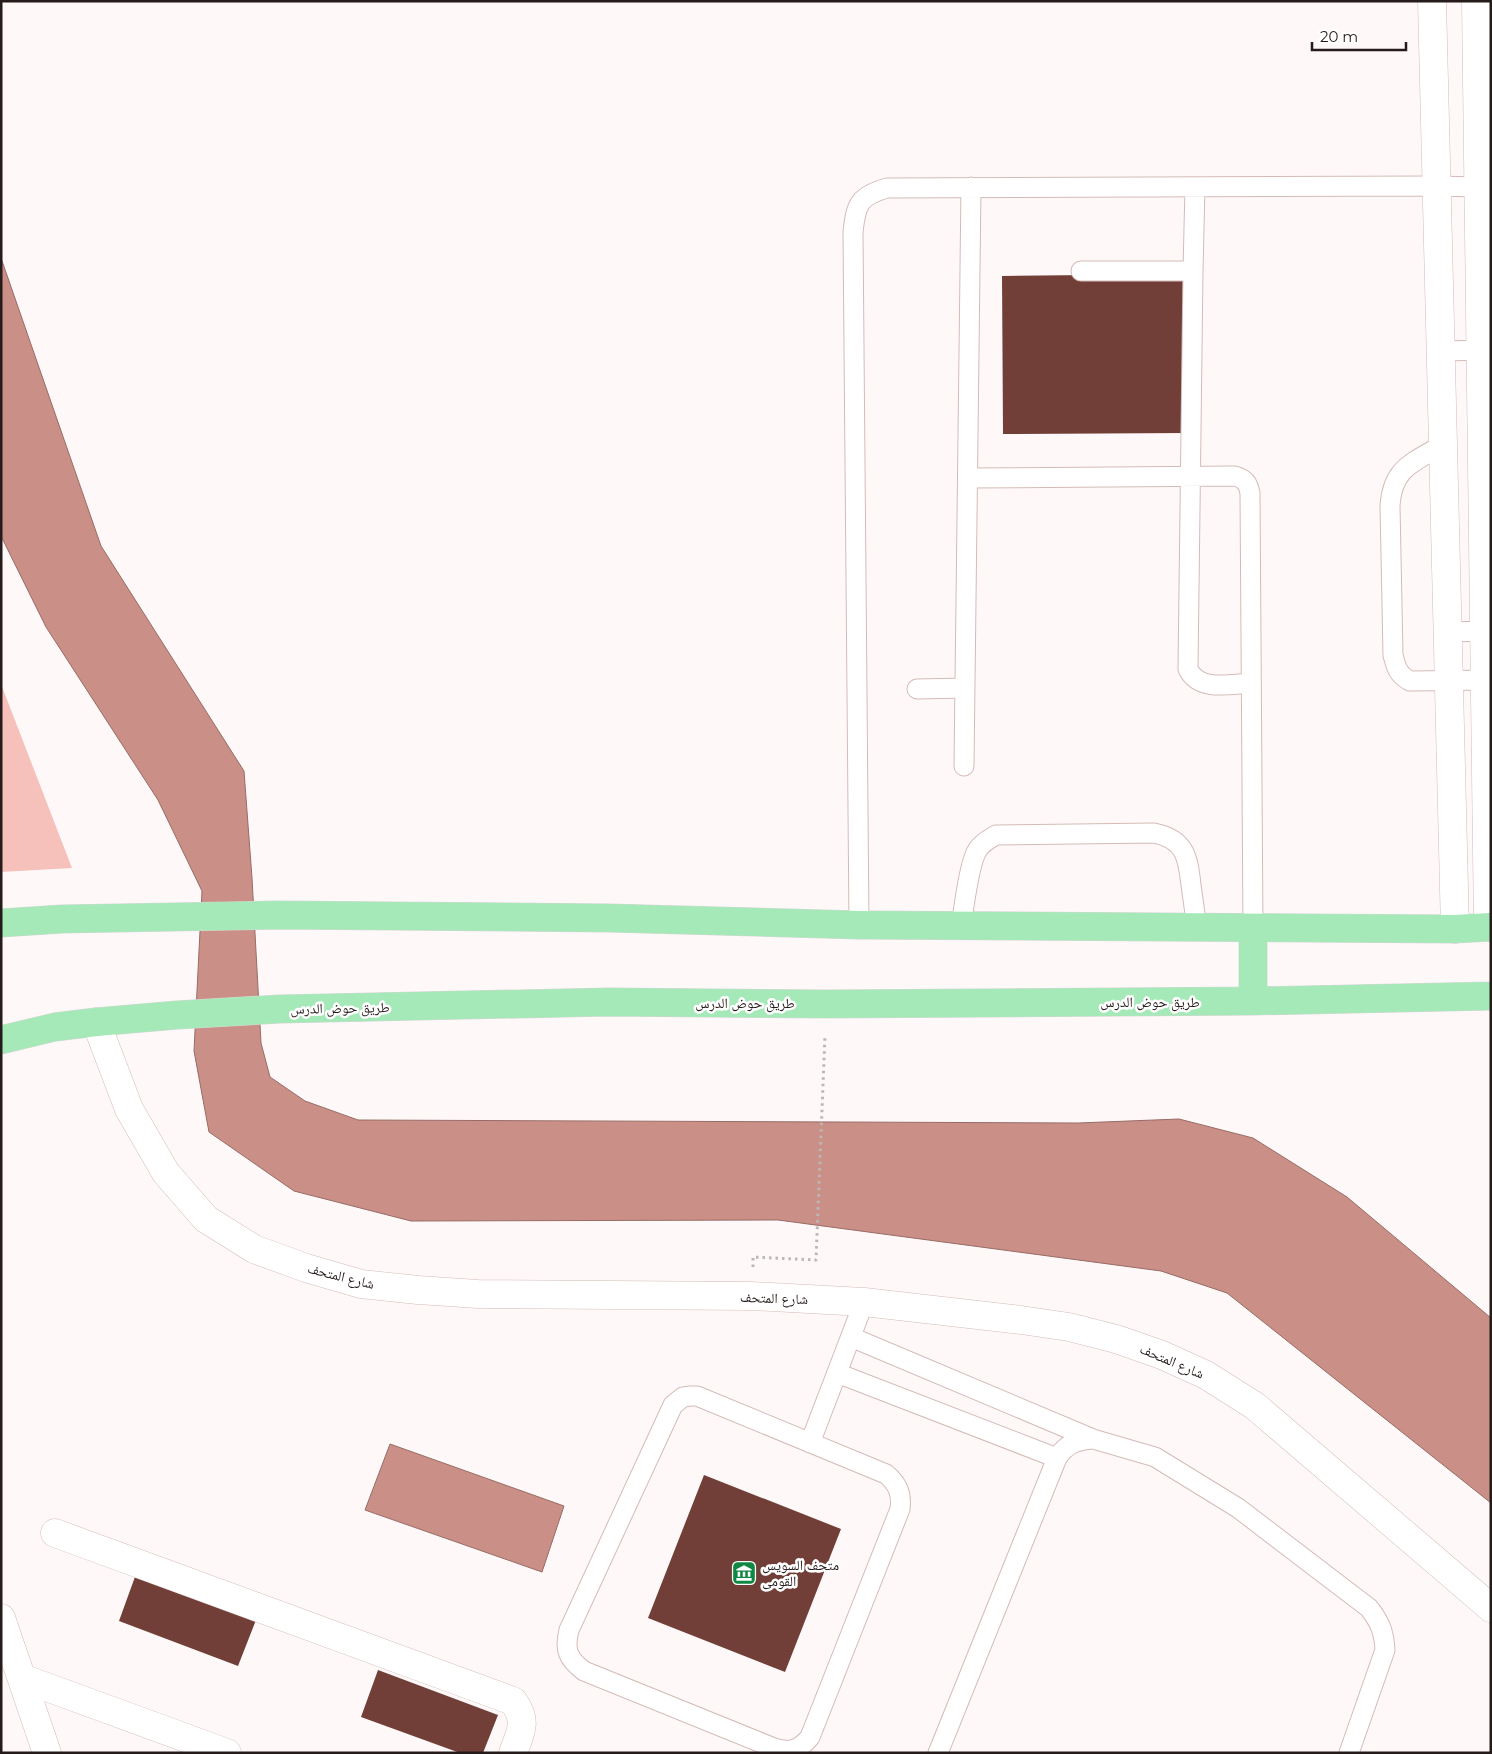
<svg xmlns="http://www.w3.org/2000/svg" width="1492" height="1754" font-family="Montserrat,'Noto Naskh Arabic',sans-serif">
<style>
.green{fill:#f5c1ba}
.water{fill:#ca8f87;stroke:#986c66}
.building{fill:#723f38}
.lines{fill:none;stroke-linecap:round;stroke-linejoin:round}
.lane-casing{stroke:#d4bbb7;stroke-width:21}
.street-casing{stroke:#d4bbb7;stroke-width:29}
.primary-casing{stroke:#d8d6d6;stroke-width:29}
.path{stroke:#bcb6b5;stroke-width:3;stroke-dasharray:2.5 4;stroke-linecap:butt}
.lane{stroke:#fff;stroke-width:19}
.street{stroke:#fff;stroke-width:28}
.primary{stroke:#a5e9b8;stroke-width:28}
.labels{text-anchor:middle;stroke-width:5;stroke-linejoin:round;paint-order:stroke}
.street-label{font-size:14px;fill:#251b1a;stroke:#fff}
.poi-label{font-size:14px;fill:#251b1a;stroke:#fff;text-anchor:start}
</style>
<rect width="100%" height="100%" fill="#fef9f8"/>
<path class="green" d="M1 684 72 868 1 872Z"/>
<path class="water" d="M1 258 101 546 244 771 252 878 261 1043 270 1077 305 1101 358 1120 1078 1123 1179 1119 1253 1138 1347 1197 1491 1318V1503L1227 1293 1161 1271 778 1220 411 1221 294 1191 209 1132 194 1051 202 891 158 800 46 627 1 536Z
M390 1444 564 1506 542 1572 365 1510Z"/>
<path class="building" d="M1186 274 1187 433 1003 434 1002 276Z
M704 1475 841 1529 785 1672 648 1618Z
M136 1574 256 1620 238 1666 119 1621Z
M378 1670 498 1715 483 1753H460L361 1717Z"/>
<g class="lines">
<defs>
<path id="lane" d="M1195 187 1193 271 1188 669C1199 692 1230 684 1251 683
M1081 271H1193
M1440 351 1491 350
M1442 445C1413 463 1393 467 1390 505L1393 655C1396 667 1398 675 1410 681L1491 680
M968 478 1235 476C1245 479 1248 483 1250 493L1253 928
M1447 632 1491 631
M917 689 965 688
M964 766 971 187
M859 925 853 232C856 204 859 196 887 188L1435 186 1479 187 1490 190
M961 926C964 908 969 862 978 849 983 842 989 839 996 835L1154 833C1185 839 1188 857 1191 885 1193 899 1195 914 1197 928
M851 1337 1093 1439 1155 1457 1238 1508 1369 1608C1380 1622 1384 1632 1385 1650L1349 1753
M837 1373 1057 1458
M691 1396H697L886 1474C898 1484 902 1494 900 1509L810 1737C800 1750 789 1753 774 1748L584 1671C568 1659 564 1650 569 1630L673 1405 683 1397Z
M810 1443 864 1302
M938 1753 1057 1458C1066 1444 1077 1440 1093 1439"/>
<path id="street" d="M1432 1 1455 929
M1476 1 1488 927
M96 1022 129 1109 166 1173 206 1219 254 1249 306 1268 361 1284 418 1290 478 1294 751 1296 864 1302 1021 1320 1069 1327 1116 1339 1162 1355 1206 1375 1255 1406 1491 1608
M55 1533 513 1701C528 1721 521 1731 513 1753
M1 1618 47 1753
M22 1678 227 1753"/>
<path id="primary" d="M1 923 62 919 277 915 609 918 859 925 1455 929 1491 927
M1253 1001V928
M1 1040 55 1027 96 1022 177 1015 280 1009 609 1002 827 1004 1253 1001 1491 996"/>
</defs>
<use href="#lane" class="lane-casing"/>
<use href="#street" class="street-casing"/>
<use href="#primary" class="primary-casing"/>
<path class="path" d="M753 1267V1257L816 1260 825 1035"/>
<use href="#lane" class="lane"/>
<use href="#street" class="street"/>
<use href="#primary" class="primary"/>
</g>
<defs>
<symbol id="museum-square" viewBox="-11 -11 22 22"><rect x="-9" y="-9" width="18" height="18" rx="4" fill="#118842" stroke="#fff"/><path d="M0-6L6-3V-2H-6V-3ZM-5-1h2V3h-2ZM-1-1h2V3h-2ZM3-1h2V3H3ZM-6 4H6V6H-6Z" fill="#fff"/></symbol>
</defs>
<g fill-rule="evenodd">
<use href="#museum-square" x="730" y="1559" width="28" height="28"/>
</g>
<g class="labels">
<g class="street-label">
<text x="1150" y="1007">طريق حوض الدرس</text>
<text x="745" y="1008">طريق حوض الدرس</text>
<text transform="translate(340 1008) rotate(-1)" y="5">طريق حوض الدرس</text>
<text transform="translate(341 1276) rotate(14)" y="5">شارع المتحف</text>
<text transform="translate(774 1298) rotate(2)" y="5">شارع المتحف</text>
<text transform="translate(1172 1361) rotate(23)" y="5">شارع المتحف</text>
</g>
<g class="poi-label">
<text x="762" y="1570">متحف السويس<tspan x="762" dy="16">القومى</tspan></text>
</g>
</g>
<rect width="1492" height="1754" fill="none" stroke="#251b1a" stroke-width="5"/>
<path d="M1312 42v8h94v-8" fill="none" stroke="#251b1a" stroke-width="2.5"/>
<text x="1320" y="42" font-size="15" fill="#251b1a" stroke="#ffffff" stroke-width="4" paint-order="stroke">20 m</text>
</svg>
